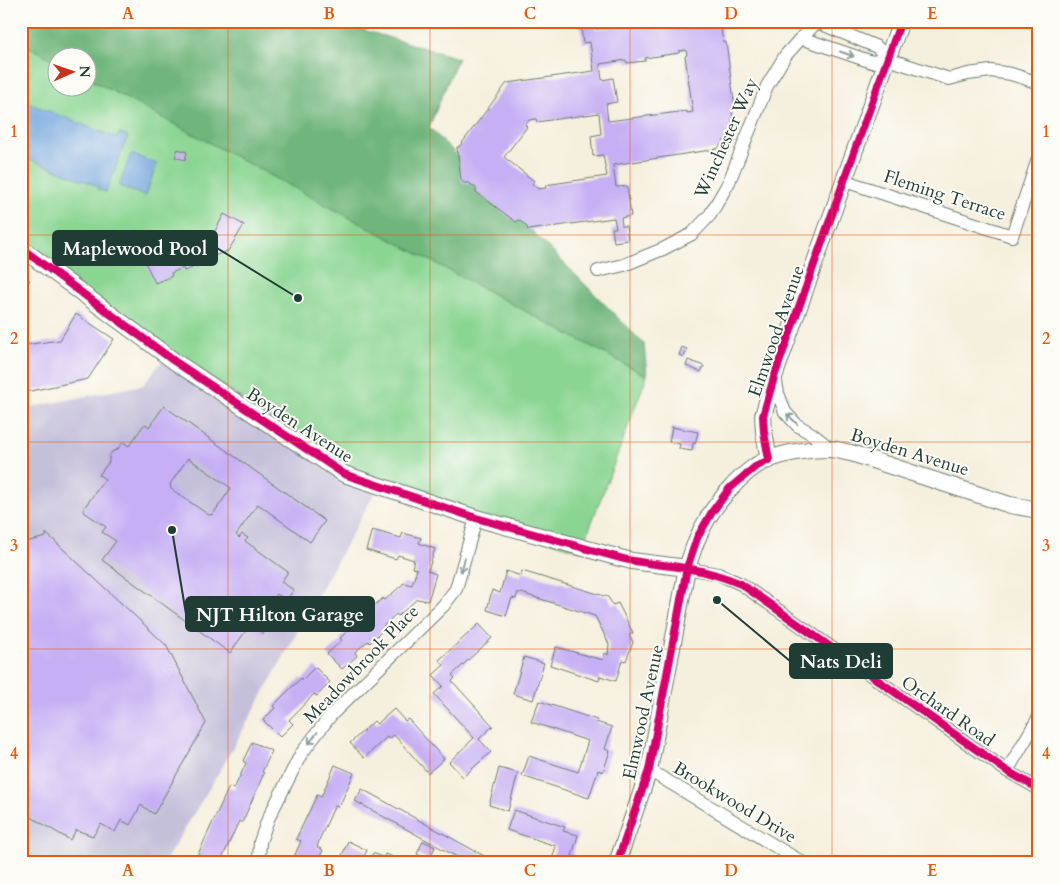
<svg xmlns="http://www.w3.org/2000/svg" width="1060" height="884" font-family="Cardo,serif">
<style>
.industrial{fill:#c5c0da}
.green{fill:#8ad592;stroke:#548963}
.forest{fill:#6fb67c;stroke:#477a58}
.water{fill:#73a5de;stroke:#497189}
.building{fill:#c6aff4;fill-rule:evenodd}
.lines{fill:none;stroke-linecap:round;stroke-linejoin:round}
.minor-casing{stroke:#6a7b6f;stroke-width:14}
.tertiary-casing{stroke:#6a7b6f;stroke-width:18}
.minor{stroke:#fff;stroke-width:12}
.tertiary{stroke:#fff;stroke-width:16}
.cycleway-casing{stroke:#fdfcf7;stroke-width:11}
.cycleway{stroke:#d6006c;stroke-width:8}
.oneway{stroke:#8f9e9a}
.grid{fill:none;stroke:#e8590c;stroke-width:1;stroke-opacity:0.55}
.labels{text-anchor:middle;stroke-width:4;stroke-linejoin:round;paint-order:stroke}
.street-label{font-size:18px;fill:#1f3d34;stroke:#fdfcf7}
.leader{fill:none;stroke:#1f3d34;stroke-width:2}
.callout-dot{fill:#1f3d34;stroke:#fdfcf7;stroke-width:2}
.callout{fill:#1f3d34;stroke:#1f3d34;stroke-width:2}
.callout-label{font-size:19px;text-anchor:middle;font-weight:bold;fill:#fff}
.neatline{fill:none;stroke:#e8590c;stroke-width:2}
.grid-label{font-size:16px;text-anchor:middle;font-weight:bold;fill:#e8590c}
</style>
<rect width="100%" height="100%" fill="#fdfcf7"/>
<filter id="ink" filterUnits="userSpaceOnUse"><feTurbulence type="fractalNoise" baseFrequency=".02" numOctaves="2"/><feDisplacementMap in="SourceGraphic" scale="10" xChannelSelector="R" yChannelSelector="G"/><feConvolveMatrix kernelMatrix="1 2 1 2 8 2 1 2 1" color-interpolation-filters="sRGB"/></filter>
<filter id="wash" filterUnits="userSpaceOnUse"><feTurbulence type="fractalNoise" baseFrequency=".0096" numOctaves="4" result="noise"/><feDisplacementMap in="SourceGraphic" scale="20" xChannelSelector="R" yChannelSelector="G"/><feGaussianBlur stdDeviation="1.12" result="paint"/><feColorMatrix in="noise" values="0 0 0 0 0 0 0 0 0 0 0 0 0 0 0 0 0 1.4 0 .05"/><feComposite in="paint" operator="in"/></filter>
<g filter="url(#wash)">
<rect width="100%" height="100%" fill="#f5efdd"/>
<path class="industrial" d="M170 351 378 487 224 764 164 863H21V409L143 385Z"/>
<path class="green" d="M21 42 57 62 58 88H88V78L647 376 581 551 378 487 170 351 21 245Z"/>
<path class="forest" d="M21 21H333L458 58 429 127 644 344 647 376 88 78V58H58L57 62 21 42Z"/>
<path class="water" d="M23 101 117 138 119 133 128 136 106 192 97 189 98 186 21 156V105Z
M131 154 157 164 145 196 119 186Z"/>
<g id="blocks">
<path class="building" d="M580 21H595L596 29 611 27V23L622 21H718L724 26 721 30 723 42H726L735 108 732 109 733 121 738 124 717 149 613 165 616 187 627 186 631 216 621 218 622 226H626L628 240 614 242 612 228H616L614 218 528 230 527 227 519 220 516 222 476 192V188L469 183H464L461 180 457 147H459L507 83 594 71 590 42 583 43ZM686 50 687 55 685 56 693 112 687 113V111L608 121 606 104 617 102 613 78 602 80 600 64 626 60 627 63 645 61V58L679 53V51ZM599 113 601 134 591 136 593 156 603 155 607 176 545 185 546 188 538 189 532 184 534 181 504 157 527 127 525 125 529 120 536 119 537 122Z
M178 149 187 152 185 160 175 157Z
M224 214 244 225 228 251 211 257 212 261 184 271 183 268 171 273 172 276 155 283 145 262 119 246 129 231 163 252 173 248 172 244 201 232 202 235 215 231Z
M21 274 30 280 21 294Z
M76 314 114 339 88 379 21 393V335L24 345 60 340Z
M682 347 687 349 684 357 679 355Z
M688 360 704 366 701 372 686 366Z
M164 406 325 521 310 542 258 504 236 535 239 538 242 534 248 538 245 541 288 572 281 582 294 590 286 600 277 594 271 602 280 609 263 634 250 625 230 653 102 560 116 541 102 532 106 527 84 512V508L105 479 99 475 109 462V456L113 451 117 450 123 442 129 446 143 426 146 424 149 427ZM188 458 231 488 213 514 209 515 171 489 170 484Z
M672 427 698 432 695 444 693 443 692 451 679 449 680 444 669 442Z
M372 530 401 538 403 533 421 538 419 543 435 549 428 571 436 574 428 601 417 599 398 616 396 614 383 626 385 628 370 643 368 641 355 652 357 656 342 669 327 654 342 640 340 638 354 625 356 626 370 613 368 611 383 598 385 600 404 583 412 585 417 569 412 568 414 560 398 555 396 559 366 550Z
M46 533 166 645 206 723 154 814 141 805 130 825 121 820 115 832 101 824 93 836 76 830 70 840 21 811V543L46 537Z
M506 571 521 576 522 571 608 597 613 605 618 603 633 633 629 635 633 642 626 661 622 660 616 681 600 676 599 681 550 665 556 647 603 660 605 653 608 655 609 644 595 616 518 592 516 599 512 598 506 616 487 610 492 590 500 593Z
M479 624 492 638 452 675 455 678 452 681 493 726 479 739 491 752 463 777 449 762 474 738 434 694 443 686 433 675 444 665 439 660Z
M524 657 544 663 533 700 513 694Z
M315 667 330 682 317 696 314 694 289 720 293 724 280 737 263 720 275 708 273 706 301 678 302 680Z
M539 701 597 720 596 722 612 727 605 749 610 751 603 772 598 770 589 798 522 776 529 756 578 772 588 741 531 722Z
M394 709 405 721 408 719 444 759 428 773 394 735 389 739 387 737 364 758 350 743 374 721 377 724Z
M252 742 272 751 262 772 264 773 242 823 239 821 220 863H194L229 787 234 789 246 763 243 761Z
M335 765 354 773 339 807 335 805 320 838 317 847 323 850 317 863H307L294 857 301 841 296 839 317 795 321 797Z
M499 768 518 773 508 811 489 805Z
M362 789 497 863H468L355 801Z
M514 810 565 827 563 831 578 835 572 856 576 857 575 863H551L556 846 507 830Z
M348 841 367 850 361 863H339Z
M423 841 435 847 429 860 417 854Z
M373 853 384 858 385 854 393 857 391 863H368Z"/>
</g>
</g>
<g filter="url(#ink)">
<use href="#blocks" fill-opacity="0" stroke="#6a7b6f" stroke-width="1"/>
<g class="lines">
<defs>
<path id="minor" d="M801 38 872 62 888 59 877 47 817 22
M888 59 949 79 968 74 991 71 1011 74 1039 83
M845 181 1012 236 1039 156
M598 271 624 265 663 249 692 234 710 215 729 182 767 86 785 56 801 38 817 22
M775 377 778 393 785 412 797 425 812 434 831 449
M687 568 718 574 741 584 1007 771 1039 789
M649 770 803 863
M1007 771 1039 717
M260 863 259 859 260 842 268 819 301 754 331 715 443 606 456 589 476 518"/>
<path id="tertiary" d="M21 248 174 361 344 474 476 518 620 558 632 561 687 568
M769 460 764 432 763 416 775 374 901 21
M617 863 649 770 687 568C692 553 696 538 704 525 714 505 736 480 754 467 773 454 806 449 829 449 836 449 844 452 851 453L1010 505 1039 510"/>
</defs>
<use href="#minor" class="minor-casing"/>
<use href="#tertiary" class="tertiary-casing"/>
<use href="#minor" class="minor"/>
<use href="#tertiary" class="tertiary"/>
<defs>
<path id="cycleway" d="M21 248 174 361 344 474 476 518 620 558C641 564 663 564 685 568 705 571 722 576 741 584L1007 771 1039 789
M617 863 649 770 687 568 697 538 712 512 730 488 755 467 769 460 764 432 763 416 775 374 901 21"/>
</defs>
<use href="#cycleway" class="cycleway-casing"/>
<use href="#cycleway" class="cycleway"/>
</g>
<defs><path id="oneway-shaft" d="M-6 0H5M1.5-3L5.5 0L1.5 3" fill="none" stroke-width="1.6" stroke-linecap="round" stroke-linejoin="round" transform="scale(1.25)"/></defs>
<g class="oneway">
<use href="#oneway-shaft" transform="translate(847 54) rotate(19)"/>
<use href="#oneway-shaft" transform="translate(792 419) rotate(-135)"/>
<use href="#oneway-shaft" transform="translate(463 565) rotate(105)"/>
<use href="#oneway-shaft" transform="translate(313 738) rotate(127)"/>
</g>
</g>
<path class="grid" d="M228 21V863M430 21V863M630 21V863M832 21V863M21 235H1039M21 442H1039M21 649H1039"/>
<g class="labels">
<g class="street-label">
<text transform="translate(726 138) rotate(-66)" y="6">Winchester Way</text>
<text transform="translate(945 195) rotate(18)" y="6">Fleming Terrace</text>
<text transform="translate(776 331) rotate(-71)" y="6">Elmwood Avenue</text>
<text transform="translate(300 425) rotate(33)" y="6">Boyden Avenue</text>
<text transform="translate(910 452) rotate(17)" y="6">Boyden Avenue</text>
<text transform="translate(361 664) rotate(-46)" y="6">Meadowbrook Place</text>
<text transform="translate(948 711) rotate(35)" y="6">Orchard Road</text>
<text transform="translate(643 712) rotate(-78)" y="6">Elmwood Avenue</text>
<text transform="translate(735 802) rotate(31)" y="6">Brookwood Drive</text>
</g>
</g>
<path class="leader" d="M298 298L217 248M172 530L186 614M717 600L790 661"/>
<g class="callout-dot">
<circle cx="298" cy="298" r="5"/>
<circle cx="172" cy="530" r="5"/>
<circle cx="717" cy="600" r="5"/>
</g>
<g class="callout">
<rect x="53" y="231" width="164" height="34" rx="5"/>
<rect x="186" y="597" width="188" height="34" rx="5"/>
<rect x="790" y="644" width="102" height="34" rx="5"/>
</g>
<g class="callout-label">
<text x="135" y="255">Maplewood Pool</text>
<text x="280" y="621">NJT Hilton Garage</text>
<text x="841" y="668">Nats Deli</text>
</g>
<rect width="1060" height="884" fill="none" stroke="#fdfcf7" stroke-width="55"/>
<g transform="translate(72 72) rotate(88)"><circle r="24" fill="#fdfcf7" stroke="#a4b0a9"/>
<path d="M0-4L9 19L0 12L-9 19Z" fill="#c8321e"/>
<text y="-8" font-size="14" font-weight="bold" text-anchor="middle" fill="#1f3d34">N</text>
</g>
<rect x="28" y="28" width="1004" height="828" class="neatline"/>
<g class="grid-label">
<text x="128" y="19">A</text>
<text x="329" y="19">B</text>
<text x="530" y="19">C</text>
<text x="731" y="19">D</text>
<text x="932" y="19">E</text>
<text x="14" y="137">1</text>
<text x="1046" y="137">1</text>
<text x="14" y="344">2</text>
<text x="1046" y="344">2</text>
<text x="14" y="551">3</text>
<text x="1046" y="551">3</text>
<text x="14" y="759">4</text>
<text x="1046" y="759">4</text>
<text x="128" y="876">A</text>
<text x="329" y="876">B</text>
<text x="530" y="876">C</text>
<text x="731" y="876">D</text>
<text x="932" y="876">E</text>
</g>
</svg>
